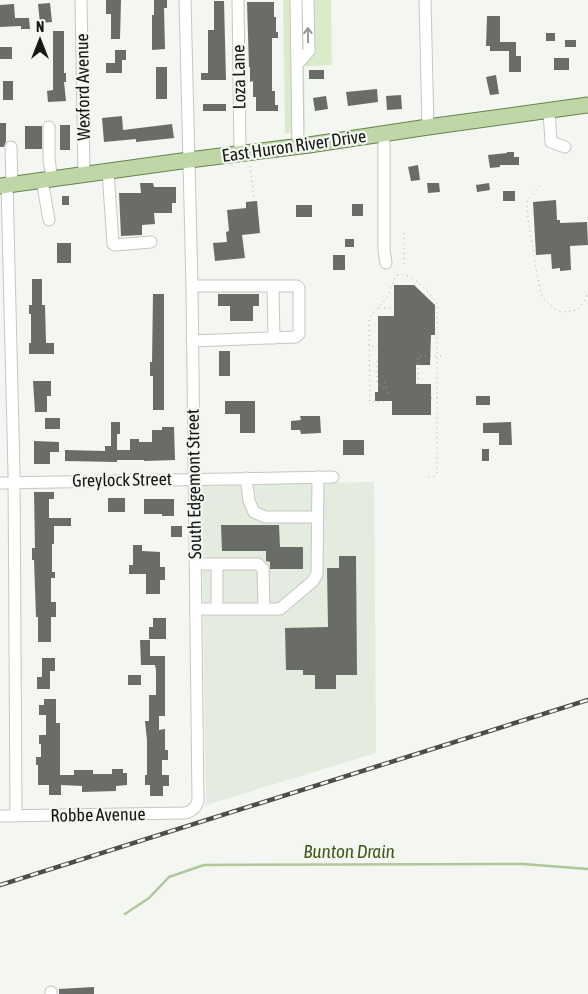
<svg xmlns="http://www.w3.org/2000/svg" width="588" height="994" font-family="'Asap Condensed',sans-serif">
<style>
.built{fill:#e4ebdf}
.green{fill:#daebcb}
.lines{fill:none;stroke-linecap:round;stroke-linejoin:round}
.stream{stroke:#b0c899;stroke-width:2.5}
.building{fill:#6a6c68}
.minor-casing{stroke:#c5c7c2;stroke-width:13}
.major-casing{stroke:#68834d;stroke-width:17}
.path{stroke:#aeb0ac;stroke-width:1;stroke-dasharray:1 4;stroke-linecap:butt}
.minor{stroke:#fff;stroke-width:11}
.major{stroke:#bfd7a6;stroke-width:15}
.rail-casing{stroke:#4c4d4b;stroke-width:4.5}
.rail{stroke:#f3f6f1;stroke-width:2.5;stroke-dasharray:8;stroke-linecap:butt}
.oneway{stroke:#979796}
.labels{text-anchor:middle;stroke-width:4.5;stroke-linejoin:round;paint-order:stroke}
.street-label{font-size:18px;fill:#171816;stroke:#f3f6f1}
.water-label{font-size:19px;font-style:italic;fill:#405e1b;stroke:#f3f6f1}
</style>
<rect width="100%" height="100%" fill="#f3f6f1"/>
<path class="built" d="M374 482 376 753 206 805 201 486Z"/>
<path class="green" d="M283 0H331L332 65 304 66 305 132 285 133Z"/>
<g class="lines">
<path class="stream" d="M125 914 149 898 169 877 204 865 523 864 588 869"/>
</g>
<path class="building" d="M106 0H121L120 39H111V14H106Z
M154 0H167V8H164L165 49 152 50V15H154Z
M214 1H224L226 80H201V73H208V30H214Z
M247 2H274V17H276V32H278V38H272V91H275V105H278V111H256V97H253V81L250 82V67H249Z
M50 3 52 22 40 23 38 4Z
M14 4 15 18H29L30 29H21V26L0 27V5Z
M487 16H500V42H516V56H521V72H509V51H490V46H486Z
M53 31H64V73H66V82H64L66 101 48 102 47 91 53 90Z
M546 33H555V41H546Z
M565 40H576V47H565Z
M0 47H12V59H0Z
M115 50H126V60H122V73H106V63H115Z
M554 58H569V70H554Z
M156 67H167V99H156Z
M309 70H324V79H309Z
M496 75 499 94 490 95 486 77Z
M3 81H13V100H3Z
M377 89 378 102 348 106 346 92Z
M401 95 402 109 387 110 386 96Z
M326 96 328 109 315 111 313 98Z
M203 104H226V111H203Z
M122 116 123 130 172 124 174 138 136 142V139L104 142 102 118Z
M0 123H6V141L4 147H0Z
M60 125H70V150H60Z
M25 126H42V149H25Z
M507 152H514V157H519V165H500V167L490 168 488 155 507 153Z
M418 165 420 180 411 181 408 167Z
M140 183H153L154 187H176V203H172V213H154L155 224 142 225V235L121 236 119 193H141Z
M427 183H439L440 192 428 193Z
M489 183 490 190 477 192 476 185Z
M503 191H515V201H503Z
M62 196H69V205H62Z
M556 200 557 220H560V223L587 222 588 245 570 246 571 270 560 271V268L552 269 551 254 536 255 533 202Z
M257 201 260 233 242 235 245 258 215 261 213 243 227 242 226 232 229 231 227 210 246 208V202Z
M352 204H363V216H352Z
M296 205H312V217H296Z
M345 239H354V247H345Z
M57 243H71V263H57Z
M333 255H345V270H333Z
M32 279H42V305H45L46 343H54V354H29V343H31V314H29V305H32Z
M394 285H414L435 305V335H431L430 365H416V384H431V415H392V401H375V392H378V316H394Z
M153 294H164V410H153V376H150V362H152Z
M218 294H259V306H253V321H230V306H218Z
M219 351H230V376H219Z
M33 381H51V396H47V412H35Z
M476 396H490V405H476Z
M225 401H255V433H240V414H225Z
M300 416H320L321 433 301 434 300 430H291V421L301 420Z
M45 418H60V429H45Z
M111 422H120V434H117V450H130V439H139V442H152V430H162V427H174L175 460 144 461V460H117V462L65 461V450L105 451V446H111Z
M511 422 512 445H499V433H483V423Z
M343 440H364V455H343Z
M34 441 59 442V452H50V464H34Z
M482 449H489V461H482Z
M34 492H54V499H49V518H71V526H54V544H52V572H55V578H51V602H56V617H51V642H38V617H36L34 560H32V548H35Z
M108 498H125V512H108Z
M144 499H174V516H162V514H144Z
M221 525H279L280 547H303V569H270V562L266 561V551H222Z
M171 526H182V537H171Z
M133 545H142V551L160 552V567H165V580H160V594H146V574H129V565H133Z
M339 556H356L357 675H336V689H315V675H303V670H286L285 628 328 627 327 568H339Z
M153 618H166V639H149V627H153Z
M140 640H150V656H165V716H159V730L165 729V750H168V760H162V775H169V786H163V796H150V785H145V775H147V740L145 721H149V695H156V670L155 665H141Z
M42 658H55V671H50V689H37V677H42Z
M128 675H141V685H128Z
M44 699H56V723H60V775H74V770H93V774H112V769H123V773H127V785L116 786V791L82 792V786L61 785V795H49V785H38V765H36V757H41V744H39V735H46V715H39V705H44Z
M94 987V994H59V989Z"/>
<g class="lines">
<defs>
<path id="minor" d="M81 0 84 174
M238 0 240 153
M296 0 298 146
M425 0 428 127
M297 65 309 51 308 0
M549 111 551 142 565 147
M49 127V160L52 179
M384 133V250L386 263
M11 147 12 184
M108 171 113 244 115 245 151 242
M42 180 49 220
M7 185 14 472 16 816
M192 286H297L299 288V334L295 337 192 341
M273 286 274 338
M246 478 249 501 254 512 265 517H318
M0 483 333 477
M195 564H258L263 569 264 609
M196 609H280L313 581 317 574 318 477
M217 609V564
M0 816 184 813C191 812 196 808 198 801L192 286 185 0
M51 992V994"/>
<path id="major" d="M0 186 189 160 309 145 428 127 588 105"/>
</defs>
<use href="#minor" class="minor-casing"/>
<use href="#major" class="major-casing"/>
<path class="path" d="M250 166 254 198
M540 186 527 200 528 219 537 274 542 297 555 309 562 312 578 310 585 300 588 291
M404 233V265
M379 308H394
M368 344 371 346H378
M377 361V384L387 390
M385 382 388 395
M418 384V356H443
M431 398H437
M384 402H370L369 318C374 311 381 306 386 298 391 291 392 282 397 275 413 272 429 292 437 304V472L434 477H426"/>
<use href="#minor" class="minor"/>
<use href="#major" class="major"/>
<defs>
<path id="rail" d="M0 885 588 700"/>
</defs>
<use href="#rail" class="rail-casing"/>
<use href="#rail" class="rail"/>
</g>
<defs><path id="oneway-shaft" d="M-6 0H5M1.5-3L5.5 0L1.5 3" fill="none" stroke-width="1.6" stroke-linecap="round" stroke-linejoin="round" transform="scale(1.25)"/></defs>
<use class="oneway" href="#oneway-shaft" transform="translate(308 35) rotate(-91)"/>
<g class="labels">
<g class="street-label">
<text transform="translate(239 77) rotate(-91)" y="6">Loza Lane</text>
<text transform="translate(83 87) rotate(-91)" y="6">Wexford Avenue</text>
<text transform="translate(294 146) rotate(-8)" y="6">East Huron River Drive</text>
<text transform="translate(122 480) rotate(-1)" y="6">Greylock Street</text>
<text transform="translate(194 484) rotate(-91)" y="6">South Edgemont Street</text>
<text transform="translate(98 815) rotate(-1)" y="6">Robbe Avenue</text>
</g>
<g class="water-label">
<text x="349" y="858">Bunton Drain</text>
</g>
</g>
<g transform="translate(40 40)" stroke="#f3f6f1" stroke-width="4" paint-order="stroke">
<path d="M0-4L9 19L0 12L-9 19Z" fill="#171816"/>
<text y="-8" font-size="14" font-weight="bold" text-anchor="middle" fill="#171816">N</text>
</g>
</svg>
